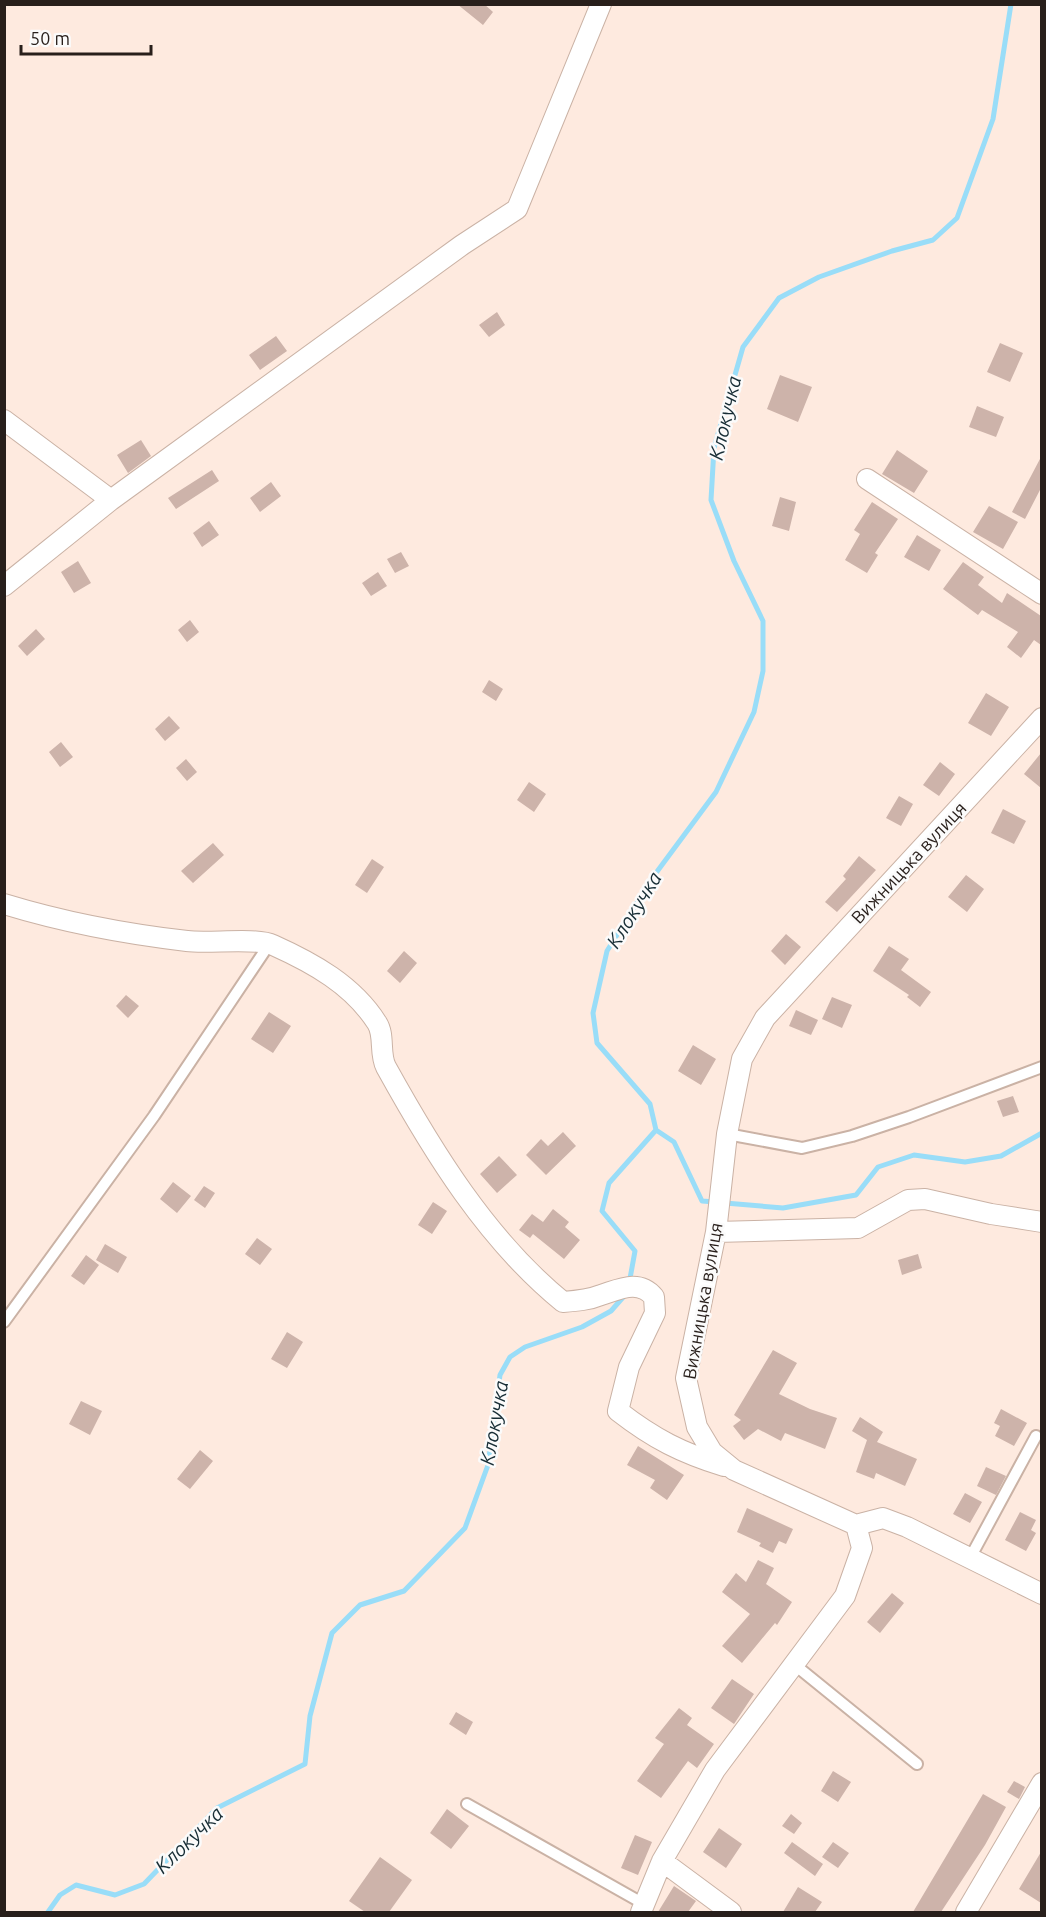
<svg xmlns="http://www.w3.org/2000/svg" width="1046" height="1917" font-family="Ubuntu,sans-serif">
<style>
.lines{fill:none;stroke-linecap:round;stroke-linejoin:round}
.stream{stroke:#99ddf8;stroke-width:5}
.building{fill:#cdb3aa}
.service-casing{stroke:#cab2a5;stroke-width:14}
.minor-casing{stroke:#cab2a5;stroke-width:22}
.service{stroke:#fff;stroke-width:10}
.minor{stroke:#fff;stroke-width:20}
.labels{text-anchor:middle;stroke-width:5;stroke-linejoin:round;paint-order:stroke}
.street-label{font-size:18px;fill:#281f1b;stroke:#fbfbfb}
.water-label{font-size:20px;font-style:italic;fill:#172d35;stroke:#fbfbfb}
</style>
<rect width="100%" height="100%" fill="#feeadf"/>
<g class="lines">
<path class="stream" d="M656 1130 674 1142 702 1201 715 1202
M725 1203 783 1208 856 1195 878 1167 914 1155 965 1162 1001 1156 1042 1133
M629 1284 635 1251 602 1211 609 1183 656 1130 650 1104 597 1043 593 1013 607 951 653 877 716 792 754 712 763 671V621L734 561 711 500 714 448 743 347 779 298 819 277 892 251 933 240 957 218 993 119 1011 4
M48 1912 60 1895 76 1885 115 1895 144 1884 217 1808 305 1764 310 1716 332 1633 360 1605 404 1591 465 1528 488 1465 500 1375 510 1357 525 1347 582 1327 611 1311 625 1295"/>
</g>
<path class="building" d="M457 4H484L493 12 483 25Z
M497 312 505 325 489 337 479 325Z
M276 336 287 351 260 370 249 355Z
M1000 343 1023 353 1010 382 987 372Z
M780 375 812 387 798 422 767 409Z
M977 406 1004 417 996 437 969 427Z
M141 440 151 456 128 473 117 455Z
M897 450 928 471 914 493 882 474Z
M1041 457V488L1025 519 1012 512Z
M212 470 219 481 176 509 168 498Z
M271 482 281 496 260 512 250 498Z
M780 497 796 502 789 531 772 526Z
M872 502 898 519 875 553 878 555 867 573 845 560 860 534 854 530Z
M989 506 1018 522 1003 549 973 532Z
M209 521 219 535 202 547 193 533Z
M917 535 941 550 929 571 904 557Z
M401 552 409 566 395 573 387 559Z
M78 561 91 583 74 593 61 572Z
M963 562 984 577 978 585 1002 603 1007 593 1041 616V645L1034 640 1021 658 1007 647 1018 632 982 610 978 615 943 589Z
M378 572 387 586 371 596 362 583Z
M190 620 199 632 187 642 178 630Z
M36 629 45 639 27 656 18 646Z
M489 680 503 689 496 701 482 692Z
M986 693 1009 707 991 736 968 723Z
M169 716 180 728 165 741 155 729Z
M61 742 73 757 60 767 49 752Z
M1041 753V788L1024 774Z
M186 759 197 772 187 781 176 768Z
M940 762 955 774 939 796 923 785Z
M529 782 546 794 534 812 517 800Z
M899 796 913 804 901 826 886 818Z
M1003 809 1026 821 1014 844 991 833Z
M213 843 224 855 193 883 181 871Z
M859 856 876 870 837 912 825 902 846 879 843 876Z
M372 859 384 867 367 893 355 885Z
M966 875 984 889 967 912 948 897Z
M786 934 801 947 785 965 771 951Z
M889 946 909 959 901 970 931 992 920 1007 907 997 909 995 873 971Z
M404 951 417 963 400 983 387 971Z
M126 995 139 1006 128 1018 116 1006Z
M832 997 852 1005 842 1028 822 1019Z
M796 1010 818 1020 811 1035 789 1026Z
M269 1012 291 1026 273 1053 251 1039Z
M693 1045 716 1059 701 1085 678 1071Z
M1013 1096 1019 1112 1003 1117 997 1101Z
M563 1132 576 1146 546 1175 526 1155 541 1139 548 1146Z
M499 1156 517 1175 497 1193 480 1174Z
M173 1182 191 1196 177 1213 160 1199Z
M204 1186 215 1193 205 1208 194 1200Z
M433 1202 447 1211 432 1234 418 1225Z
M553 1209 569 1222 565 1227 580 1240 564 1259 533 1234 530 1238 519 1230 532 1214 543 1222Z
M257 1238 272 1249 260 1265 245 1254Z
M105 1244 127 1257 118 1273 96 1260Z
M918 1254 922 1268 902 1275 898 1260Z
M86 1255 99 1265 84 1285 71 1276Z
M287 1332 303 1342 287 1368 271 1359Z
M773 1350 797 1363 779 1394 810 1409 837 1418 825 1449 785 1433 781 1441 758 1429 744 1440 733 1426 741 1420 734 1415Z
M81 1401 102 1411 90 1435 69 1424Z
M1001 1409 1027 1423 1014 1446 995 1436 1000 1426 994 1423Z
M860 1417 883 1432 877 1442 917 1459 905 1486 876 1473 874 1479 856 1472 867 1440 852 1431Z
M638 1446 684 1475 667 1500 650 1488 655 1480 627 1465Z
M200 1450 213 1461 190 1489 177 1479Z
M986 1467 1006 1476 996 1495 977 1486Z
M965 1493 982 1502 970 1523 953 1514Z
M747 1508 793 1529 786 1544 779 1541 773 1553 759 1546 761 1543 737 1532Z
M1020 1512 1036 1520 1031 1530 1036 1533 1026 1551 1005 1540Z
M758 1560 774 1568 766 1584 792 1602 777 1625 775 1623 742 1663 722 1646 750 1614 722 1592 736 1573 746 1582Z
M892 1593 904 1603 880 1633 867 1622Z
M732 1679 754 1694 734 1724 711 1708Z
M679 1708 692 1718 687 1725 714 1744 697 1768 688 1761 661 1798 637 1781 664 1744 655 1738Z
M456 1712 473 1722 466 1735 449 1724Z
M833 1771 851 1782 838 1802 821 1791Z
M1014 1781 1025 1787 1019 1799 1007 1792Z
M983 1794 1006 1807 985 1845 941 1912H913Z
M447 1809 469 1826 451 1849 430 1833Z
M791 1814 802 1823 794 1834 782 1826Z
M719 1828 742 1844 726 1868 703 1852Z
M635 1835 652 1842 638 1875 621 1868Z
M792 1842 823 1864 815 1876 784 1853Z
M833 1842 849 1853 838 1868 822 1857Z
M1041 1852V1903L1019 1889Z
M380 1857 412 1880 389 1912H365L349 1901Z
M674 1886 696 1901 688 1912H658Z
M798 1887 822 1902 815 1912H783Z"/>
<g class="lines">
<defs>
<path id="service" d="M727 1134 802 1148 852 1136 909 1117 1042 1067
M4 1322 154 1116 270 943
M970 1558 1036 1436
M795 1665 917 1764
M467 1804 644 1904"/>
<path id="minor" d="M4 420 111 500
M867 479 1042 594
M4 586 111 500 462 245 517 209 601 4
M4 904C63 922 126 934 187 941 208 944 256 937 273 945 313 963 353 985 377 1023 385 1035 379 1054 386 1067 433 1152 487 1240 563 1302 576 1301 589 1300 601 1295 620 1289 639 1279 654 1297L655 1313 629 1367 618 1411C654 1439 682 1453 724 1466
M716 1232 858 1228 908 1200 925 1199 991 1214 1042 1222
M856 1525 883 1518 907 1527 1042 1594
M662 1861 731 1912
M641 1912 662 1861 715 1770 845 1596 862 1548 856 1525 734 1470 712 1452 697 1427 686 1378 716 1232 727 1134 742 1059 765 1018 1042 718
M966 1912 1042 1783"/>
</defs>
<use href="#service" class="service-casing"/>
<use href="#minor" class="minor-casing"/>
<use href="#service" class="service"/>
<use href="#minor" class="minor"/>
</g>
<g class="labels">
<g class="street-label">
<text transform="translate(909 863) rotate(-47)" y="6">Вижницька вулиця</text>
<text transform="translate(703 1301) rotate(-80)" y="6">Вижницька вулиця</text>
</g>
<g class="water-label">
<text transform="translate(725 418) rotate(-77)" y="7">Клокучка</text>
<text transform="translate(634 910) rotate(-58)" y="7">Клокучка</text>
<text transform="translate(494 1423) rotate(-80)" y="7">Клокучка</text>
<text transform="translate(189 1840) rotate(-44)" y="7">Клокучка</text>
</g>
</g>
<rect width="1046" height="1917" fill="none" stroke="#281f1b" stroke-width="12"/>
<path d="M21 45v9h130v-9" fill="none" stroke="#281f1b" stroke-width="3"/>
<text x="30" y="45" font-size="18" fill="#281f1b" stroke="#fbfbfb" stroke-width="4.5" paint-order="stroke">50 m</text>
</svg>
